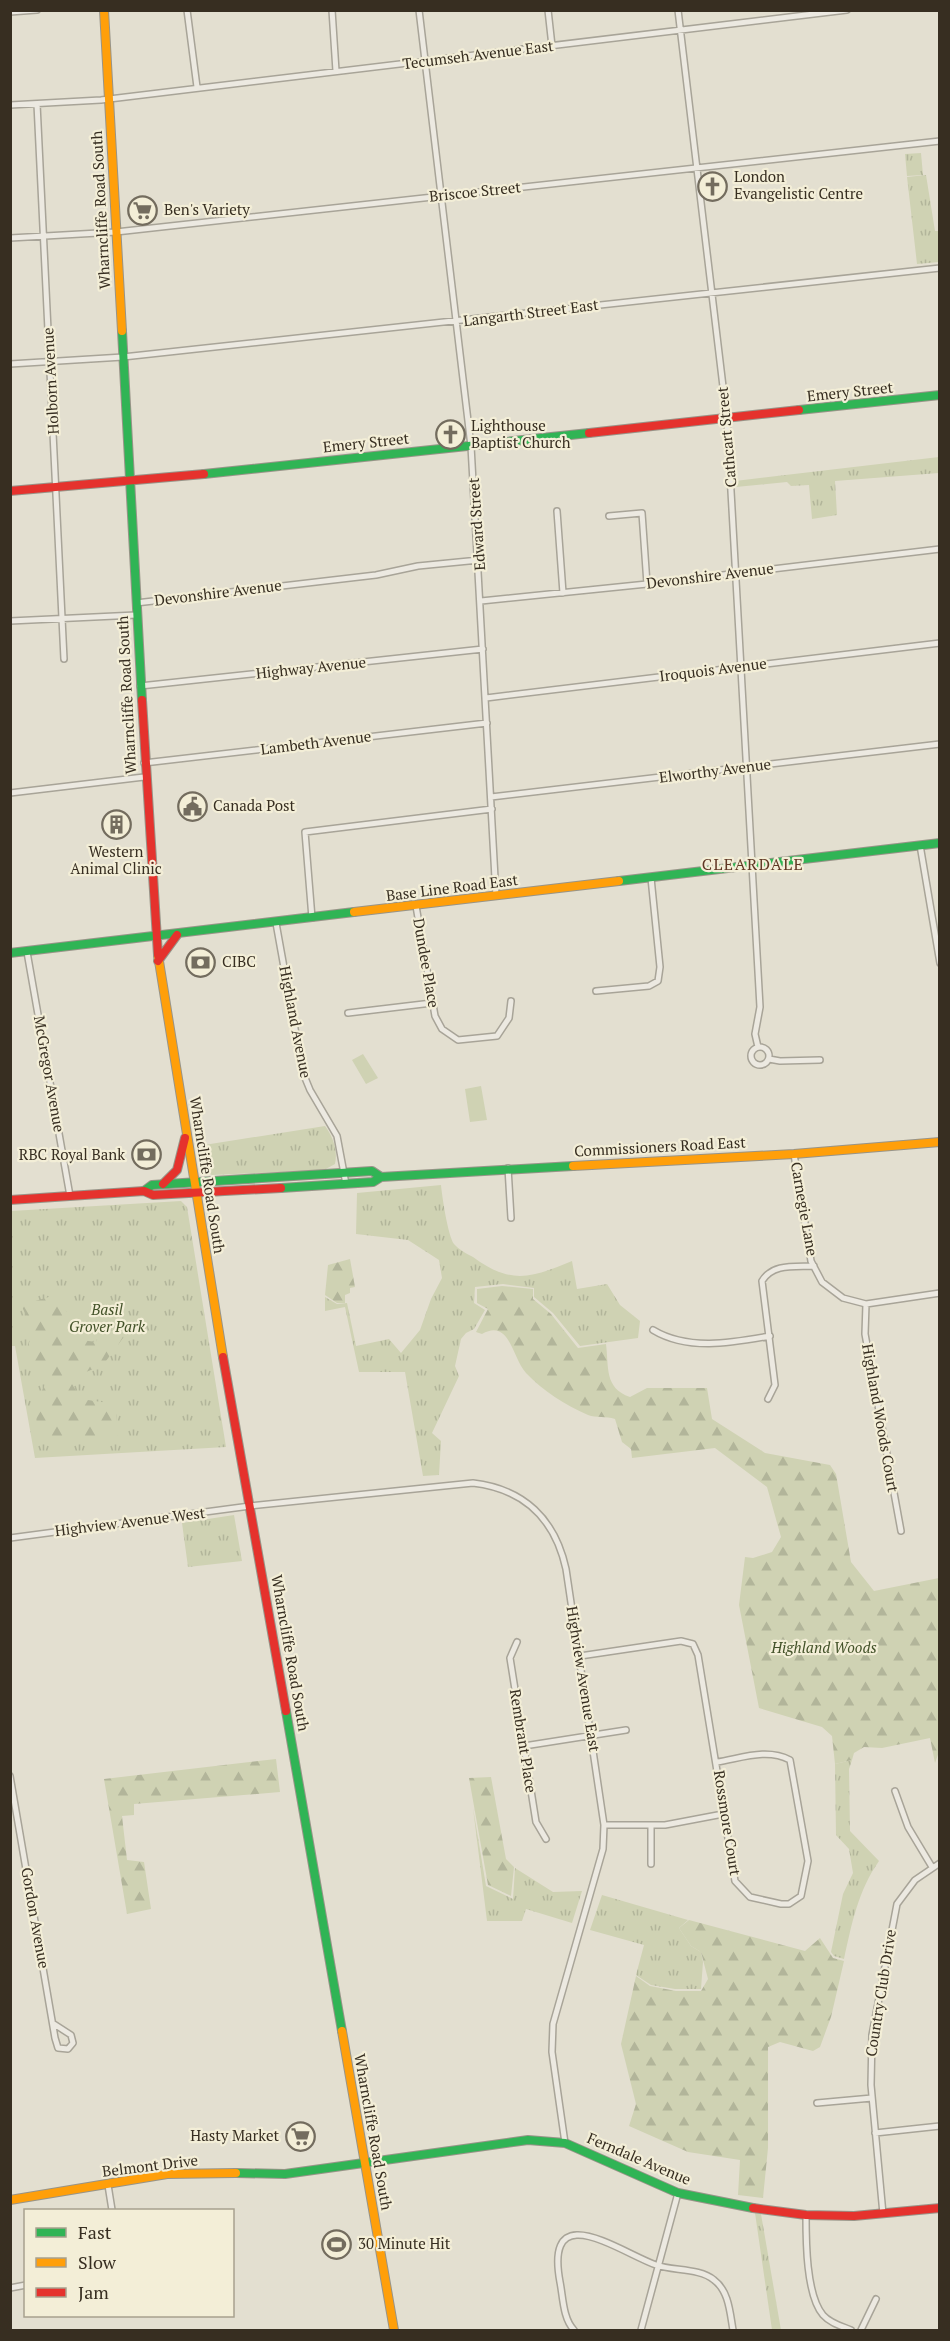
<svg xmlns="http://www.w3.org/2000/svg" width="950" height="2341" font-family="'PT Serif',serif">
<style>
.grass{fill:url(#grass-tufts)}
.forest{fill:url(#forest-firs)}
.garden{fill:#cfd2b3}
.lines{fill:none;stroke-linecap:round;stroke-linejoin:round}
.street-casing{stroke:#a8a498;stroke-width:8}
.fast-casing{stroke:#989488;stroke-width:10}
.slow-casing{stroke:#989488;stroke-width:10}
.jam-casing{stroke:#989488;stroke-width:10}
.street{stroke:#ece9e1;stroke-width:5}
.fast{stroke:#30b455;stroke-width:8}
.slow{stroke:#ff9f0a;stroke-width:8}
.jam{stroke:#e5322d;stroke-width:8}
.labels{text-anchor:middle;stroke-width:4.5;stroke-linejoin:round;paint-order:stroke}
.street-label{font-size:15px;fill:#372e21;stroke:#f3eed7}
.poi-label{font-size:15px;fill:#372e21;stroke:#f3eed7;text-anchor:start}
.park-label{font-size:15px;font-style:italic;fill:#435229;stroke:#f3eed7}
.neighbourhood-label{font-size:16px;letter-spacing:1.5px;fill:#603724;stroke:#f3eed7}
</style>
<defs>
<pattern id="grass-tufts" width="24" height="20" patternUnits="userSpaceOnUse" patternTransform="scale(1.5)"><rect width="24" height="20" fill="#cfd2b3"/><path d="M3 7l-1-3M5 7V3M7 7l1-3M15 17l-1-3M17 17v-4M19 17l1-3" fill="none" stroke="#b2b59a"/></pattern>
<pattern id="forest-firs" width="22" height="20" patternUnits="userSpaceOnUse" patternTransform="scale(1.5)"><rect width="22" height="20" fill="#cfd2b3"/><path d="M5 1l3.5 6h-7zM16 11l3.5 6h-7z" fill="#b2b59a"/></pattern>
</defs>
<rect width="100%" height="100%" fill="#e3dfd0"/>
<path class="grass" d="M921 153 923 175 907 176 905 154Z
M926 175 935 231H939V262L917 264 907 177Z
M939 457V473L835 481 837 515 812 519 809 485 791 486 787 482 736 487 735 481Z
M325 1126C333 1137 338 1150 335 1164L324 1170 212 1175 199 1168 206 1162 204 1145Z
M441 1185C442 1196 448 1236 454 1244 458 1249 467 1254 473 1257 511 1285 531 1278 572 1261L577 1289 607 1284 620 1305 640 1321 638 1338 580 1346 553 1313 534 1297V1288L503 1284 475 1287 474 1303 485 1310 474 1329 466 1333 461 1339 455 1366 459 1376 432 1433 441 1441 439 1475 423 1476 405 1372H359L345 1307 325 1311V1297L337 1304 347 1303 356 1346 389 1339 401 1353 420 1330 431 1299 442 1278 439 1260 408 1240 356 1234 357 1193Z
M181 1201 187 1207 226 1447 35 1458 15 1346H11V1211Z
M234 1515 242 1561 188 1567 182 1523Z
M852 1760 849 1769 850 1831 879 1861C858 1891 852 1923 844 1959L834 1956 831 1952 843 1894 853 1873 849 1849 836 1835 835 1764Z
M473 1808 486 1886 513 1899 515 1868 553 1892 582 1891 572 1923 526 1909 522 1921H487Z
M602 1895 688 1920 679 1928 691 1946 701 1952 703 1962 701 1989H675L651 1985 636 1975 644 1945 590 1930Z
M755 2213 761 2214 781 2330H772Z"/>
<path class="forest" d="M350 1259 355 1287 350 1288V1293L345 1295V1303H337L325 1295 328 1265Z
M502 1286 533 1289V1299L551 1314 578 1348 606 1344C609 1367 604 1388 630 1397L647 1388H707L712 1419 765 1453 830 1465 836 1474 851 1562 874 1591 939 1578 940 1749 935 1763 930 1738 882 1748 864 1747 854 1753 852 1760 835 1764 832 1736 822 1727 759 1708 739 1605 745 1557 753 1558 772 1552 781 1537 767 1487 715 1448 632 1458 631 1449 622 1442 615 1419C606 1416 596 1418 588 1415 565 1405 543 1391 526 1373 512 1358 510 1318 482 1334L476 1332 488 1309 477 1303V1289Z
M49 1297 75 1318 74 1339 96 1342 104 1323 126 1334 103 1365 69 1379 81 1399 115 1404 118 1436 37 1441 36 1402 46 1383 27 1350 33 1329 21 1305Z
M276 1759 280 1792 134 1804V1815L122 1816 127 1860 144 1862 151 1909 127 1914 104 1779Z
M491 1777 506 1859 514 1867 511 1896 488 1885 469 1778Z
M689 1920 805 1951 820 1938 833 1958 844 1961 831 2017 820 2047 813 2051 780 2042 768 2047V2148L763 2198 738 2195 740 2160 688 2152 629 2126 636 2104 621 2044 636 1976 650 1986 676 1991H701L708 1979 701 1952 691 1946 679 1928Z"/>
<path class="garden" d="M363 1054 378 1078 366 1084 352 1060Z
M481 1086 487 1120 470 1122 465 1089Z"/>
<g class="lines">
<defs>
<path id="street" d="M187 10 197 87
M332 10 336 71
M419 10 471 446 496 896
M548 10 552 46
M678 10 727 420 760 1007 755 1034 758 1047
M10 12 37 10
M37 104 64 659
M10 105 101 100 847 10
M10 238 116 232 940 141
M10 364 123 357 940 268
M557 511 563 593
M609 516 642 513 647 584
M481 601 647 584 940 549
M136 603 376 575 418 566 479 560
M10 621 136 615
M140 686 483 649
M486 698 940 643
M144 763 487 723
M10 793 144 777
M491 797 940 744
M920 845 940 963
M416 906 435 1016 442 1029 458 1040 497 1036 509 1018 511 1001
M312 918 305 832 492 809
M276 923 303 1073 310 1090 337 1136 346 1184
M27 952 70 1196
M596 991 649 986 658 981 660 967 651 878
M348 1013 432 1003
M751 1056a9 9 0 1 1 18 0a9 9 0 1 1-18 0Z
M769 1059 780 1061 820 1060
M794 1154 811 1261 822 1282 843 1298 866 1304 940 1293
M508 1168 511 1218
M866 1304 865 1334 901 1531
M653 1330C688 1351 731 1343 770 1336
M768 1399 775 1385 762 1281C773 1263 795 1267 814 1266
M10 1538 250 1506 473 1483C524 1489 555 1519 566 1569L604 1825 603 1849 553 2024 552 2052 565 2143
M517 1642 510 1658 536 1822 546 1839
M580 1656 681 1641 693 1644 698 1655 735 1881 750 1897 781 1904H789L801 1896 808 1861 790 1760C767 1748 742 1758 717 1762
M524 1746 626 1730
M10 1776 55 2038 58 2048 68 2049 73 2043 71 2035 54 2024
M895 1791 908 1827 932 1867
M604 1825H665L723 1814
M651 1864V1825
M817 2103 872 2098
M875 2133 940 2126
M108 2185 112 2210
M883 2214 871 2085 872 2035 897 1904 915 1880 940 1863
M806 2215C806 2240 806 2295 823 2315 830 2323 841 2326 851 2330
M10 2288 26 2285
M574 2330C563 2319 563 2297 560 2282 544 2196 620 2252 656 2265 673 2271 700 2268 714 2280 729 2291 730 2313 733 2330
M641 2330 678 2193
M861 2330 876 2299"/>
<path id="fast" d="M122 331 142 700
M799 410 940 395
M204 474 589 433
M619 881 940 843
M10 953 354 912
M281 1188 373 1182 381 1177 573 1166
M144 1191 152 1185 372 1171 381 1177
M286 1711 342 2031
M236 2173 285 2174 528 2140 565 2143 678 2193 753 2208"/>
<path id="slow" d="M104 10 122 331
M354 912 619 881
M158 955 223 1357
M573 1166 794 1154 940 1142
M342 2031 394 2330
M10 2200 167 2174 236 2173"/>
<path id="jam" d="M589 433 799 410
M10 491 204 474
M142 700 158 955
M158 961 177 935
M163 1184 177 1170 185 1138
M10 1200 144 1191 153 1195 281 1188
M223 1357 286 1711
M753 2208 806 2215 854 2216 940 2208"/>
</defs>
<use href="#street" class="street-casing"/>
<use href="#fast" class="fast-casing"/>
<use href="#slow" class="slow-casing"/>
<use href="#jam" class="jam-casing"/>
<use href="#street" class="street"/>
<use href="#fast" class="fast"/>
<use href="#slow" class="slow"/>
<use href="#jam" class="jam"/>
</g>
<defs>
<symbol id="church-ring" viewBox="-11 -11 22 22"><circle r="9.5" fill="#f3eed7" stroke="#736c5e" stroke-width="1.5"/><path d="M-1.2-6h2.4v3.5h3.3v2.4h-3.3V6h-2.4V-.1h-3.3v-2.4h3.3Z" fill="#736c5e"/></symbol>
<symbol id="supermarket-ring" viewBox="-11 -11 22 22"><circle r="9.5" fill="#f3eed7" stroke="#736c5e" stroke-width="1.5"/><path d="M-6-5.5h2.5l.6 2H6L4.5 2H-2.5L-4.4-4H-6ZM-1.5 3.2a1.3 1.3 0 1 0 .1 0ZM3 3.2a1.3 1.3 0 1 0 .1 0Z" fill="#736c5e"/></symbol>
<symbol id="civic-ring" viewBox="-11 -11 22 22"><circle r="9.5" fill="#f3eed7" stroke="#736c5e" stroke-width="1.5"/><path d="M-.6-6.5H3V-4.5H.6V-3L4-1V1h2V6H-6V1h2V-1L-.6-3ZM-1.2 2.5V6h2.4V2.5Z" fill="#736c5e"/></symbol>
<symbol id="building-ring" viewBox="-11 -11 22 22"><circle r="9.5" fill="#f3eed7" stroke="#736c5e" stroke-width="1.5"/><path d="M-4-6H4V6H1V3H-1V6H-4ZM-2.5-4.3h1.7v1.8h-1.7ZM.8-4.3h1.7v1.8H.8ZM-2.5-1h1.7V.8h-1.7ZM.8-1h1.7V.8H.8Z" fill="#736c5e"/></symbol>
<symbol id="bank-ring" viewBox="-11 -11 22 22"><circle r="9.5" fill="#f3eed7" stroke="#736c5e" stroke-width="1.5"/><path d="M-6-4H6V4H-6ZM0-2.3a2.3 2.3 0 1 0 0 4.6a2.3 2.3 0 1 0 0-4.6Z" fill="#736c5e"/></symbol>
<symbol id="stadium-ring" viewBox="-11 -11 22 22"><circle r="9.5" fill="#f3eed7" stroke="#736c5e" stroke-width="1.5"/><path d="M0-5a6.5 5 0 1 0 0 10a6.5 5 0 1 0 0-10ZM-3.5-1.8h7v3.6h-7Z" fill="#736c5e"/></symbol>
</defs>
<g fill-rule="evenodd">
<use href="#church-ring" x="696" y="170" width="33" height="33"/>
<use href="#supermarket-ring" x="126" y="194" width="33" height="33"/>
<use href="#church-ring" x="434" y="418" width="33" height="33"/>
<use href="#civic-ring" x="176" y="790" width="33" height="33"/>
<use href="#building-ring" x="100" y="808" width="33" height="33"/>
<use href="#bank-ring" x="184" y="946" width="33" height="33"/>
<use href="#bank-ring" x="130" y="1138" width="33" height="33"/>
<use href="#supermarket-ring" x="284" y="2120" width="33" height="33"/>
<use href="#stadium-ring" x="320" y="2228" width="33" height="33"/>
</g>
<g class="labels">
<g class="street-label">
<text transform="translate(478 55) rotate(-7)" y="5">Tecumseh Avenue East</text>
<text transform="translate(475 192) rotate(-6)" y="5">Briscoe Street</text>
<text transform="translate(101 210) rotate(-93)" y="5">Wharncliffe Road South</text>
<text transform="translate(531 313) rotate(-7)" y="5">Langarth Street East</text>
<text transform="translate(51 381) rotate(-93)" y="5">Holborn Avenue</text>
<text transform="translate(850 392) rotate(-6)" y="5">Emery Street</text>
<text transform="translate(727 437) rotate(-95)" y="5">Cathcart Street</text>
<text transform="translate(366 443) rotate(-6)" y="5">Emery Street</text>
<text transform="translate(477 524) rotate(-94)" y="5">Edward Street</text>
<text transform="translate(710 576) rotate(-7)" y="5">Devonshire Avenue</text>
<text transform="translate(218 593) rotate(-7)" y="5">Devonshire Avenue</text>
<text transform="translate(311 668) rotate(-6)" y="5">Highway Avenue</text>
<text transform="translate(713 670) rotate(-7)" y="5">Iroquois Avenue</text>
<text transform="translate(127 695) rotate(-93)" y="5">Wharncliffe Road South</text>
<text transform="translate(316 743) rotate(-7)" y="5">Lambeth Avenue</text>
<text transform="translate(715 771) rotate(-7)" y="5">Elworthy Avenue</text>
<text transform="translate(452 888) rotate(-7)" y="5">Base Line Road East</text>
<text transform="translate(426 963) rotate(80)" y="5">Dundee Place</text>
<text transform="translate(295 1022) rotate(79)" y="5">Highland Avenue</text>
<text transform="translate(49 1074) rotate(80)" y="5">McGregor Avenue</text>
<text transform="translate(660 1147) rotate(-3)" y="5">Commissioners Road East</text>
<text transform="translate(207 1175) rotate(81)" y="5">Wharncliffe Road South</text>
<text transform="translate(804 1209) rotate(80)" y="5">Carnegie Lane</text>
<text transform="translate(880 1418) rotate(80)" y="5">Highland Woods Court</text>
<text transform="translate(130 1522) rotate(-7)" y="5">Highview Avenue West</text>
<text transform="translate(290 1653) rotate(80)" y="5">Wharncliffe Road South</text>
<text transform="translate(583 1679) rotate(81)" y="5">Highview Avenue East</text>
<text transform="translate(523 1741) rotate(81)" y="5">Rembrant Place</text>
<text transform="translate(727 1823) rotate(81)" y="5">Rossmore Court</text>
<text transform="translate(35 1918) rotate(80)" y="5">Gordon Avenue</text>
<text transform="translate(881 1993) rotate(-81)" y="5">Country Club Drive</text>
<text transform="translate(373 2132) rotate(80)" y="5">Wharncliffe Road South</text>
<text transform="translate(639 2159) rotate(23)" y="5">Ferndale Avenue</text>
<text transform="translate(150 2166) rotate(-7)" y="5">Belmont Drive</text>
</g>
<g class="poi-label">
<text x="734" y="182">London<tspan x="734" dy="17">Evangelistic Centre</tspan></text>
<text x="164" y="215">Ben's Variety</text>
<text x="471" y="431">Lighthouse<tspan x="471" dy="17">Baptist Church</tspan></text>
<text x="213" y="811">Canada Post</text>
<text x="116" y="857" text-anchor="middle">Western<tspan x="116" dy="17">Animal Clinic</tspan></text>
<text x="222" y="967">CIBC</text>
<text x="125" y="1160" text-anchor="end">RBC Royal Bank</text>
<text x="279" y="2141" text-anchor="end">Hasty Market</text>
<text x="358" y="2249">30 Minute Hit</text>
</g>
<g class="park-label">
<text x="107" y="1315">Basil<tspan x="107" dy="17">Grover Park</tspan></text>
<text x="824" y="1653">Highland Woods</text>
</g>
<g class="neighbourhood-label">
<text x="753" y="870">CLEARDALE</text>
</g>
</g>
<rect width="950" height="2341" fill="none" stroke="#372e21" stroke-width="24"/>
<rect x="24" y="2209" width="210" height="108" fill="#f3eed7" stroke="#a8a18e" stroke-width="1.5"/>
<rect x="36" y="2228" width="30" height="9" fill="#30b455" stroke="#a8a18e" stroke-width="1.5"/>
<text x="78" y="2239" font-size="18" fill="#372e21">Fast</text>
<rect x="36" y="2258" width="30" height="9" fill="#ff9f0a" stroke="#a8a18e" stroke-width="1.5"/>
<text x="78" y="2269" font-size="18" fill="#372e21">Slow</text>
<rect x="36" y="2288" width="30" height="9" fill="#e5322d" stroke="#a8a18e" stroke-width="1.5"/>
<text x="78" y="2299" font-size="18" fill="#372e21">Jam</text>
</svg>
